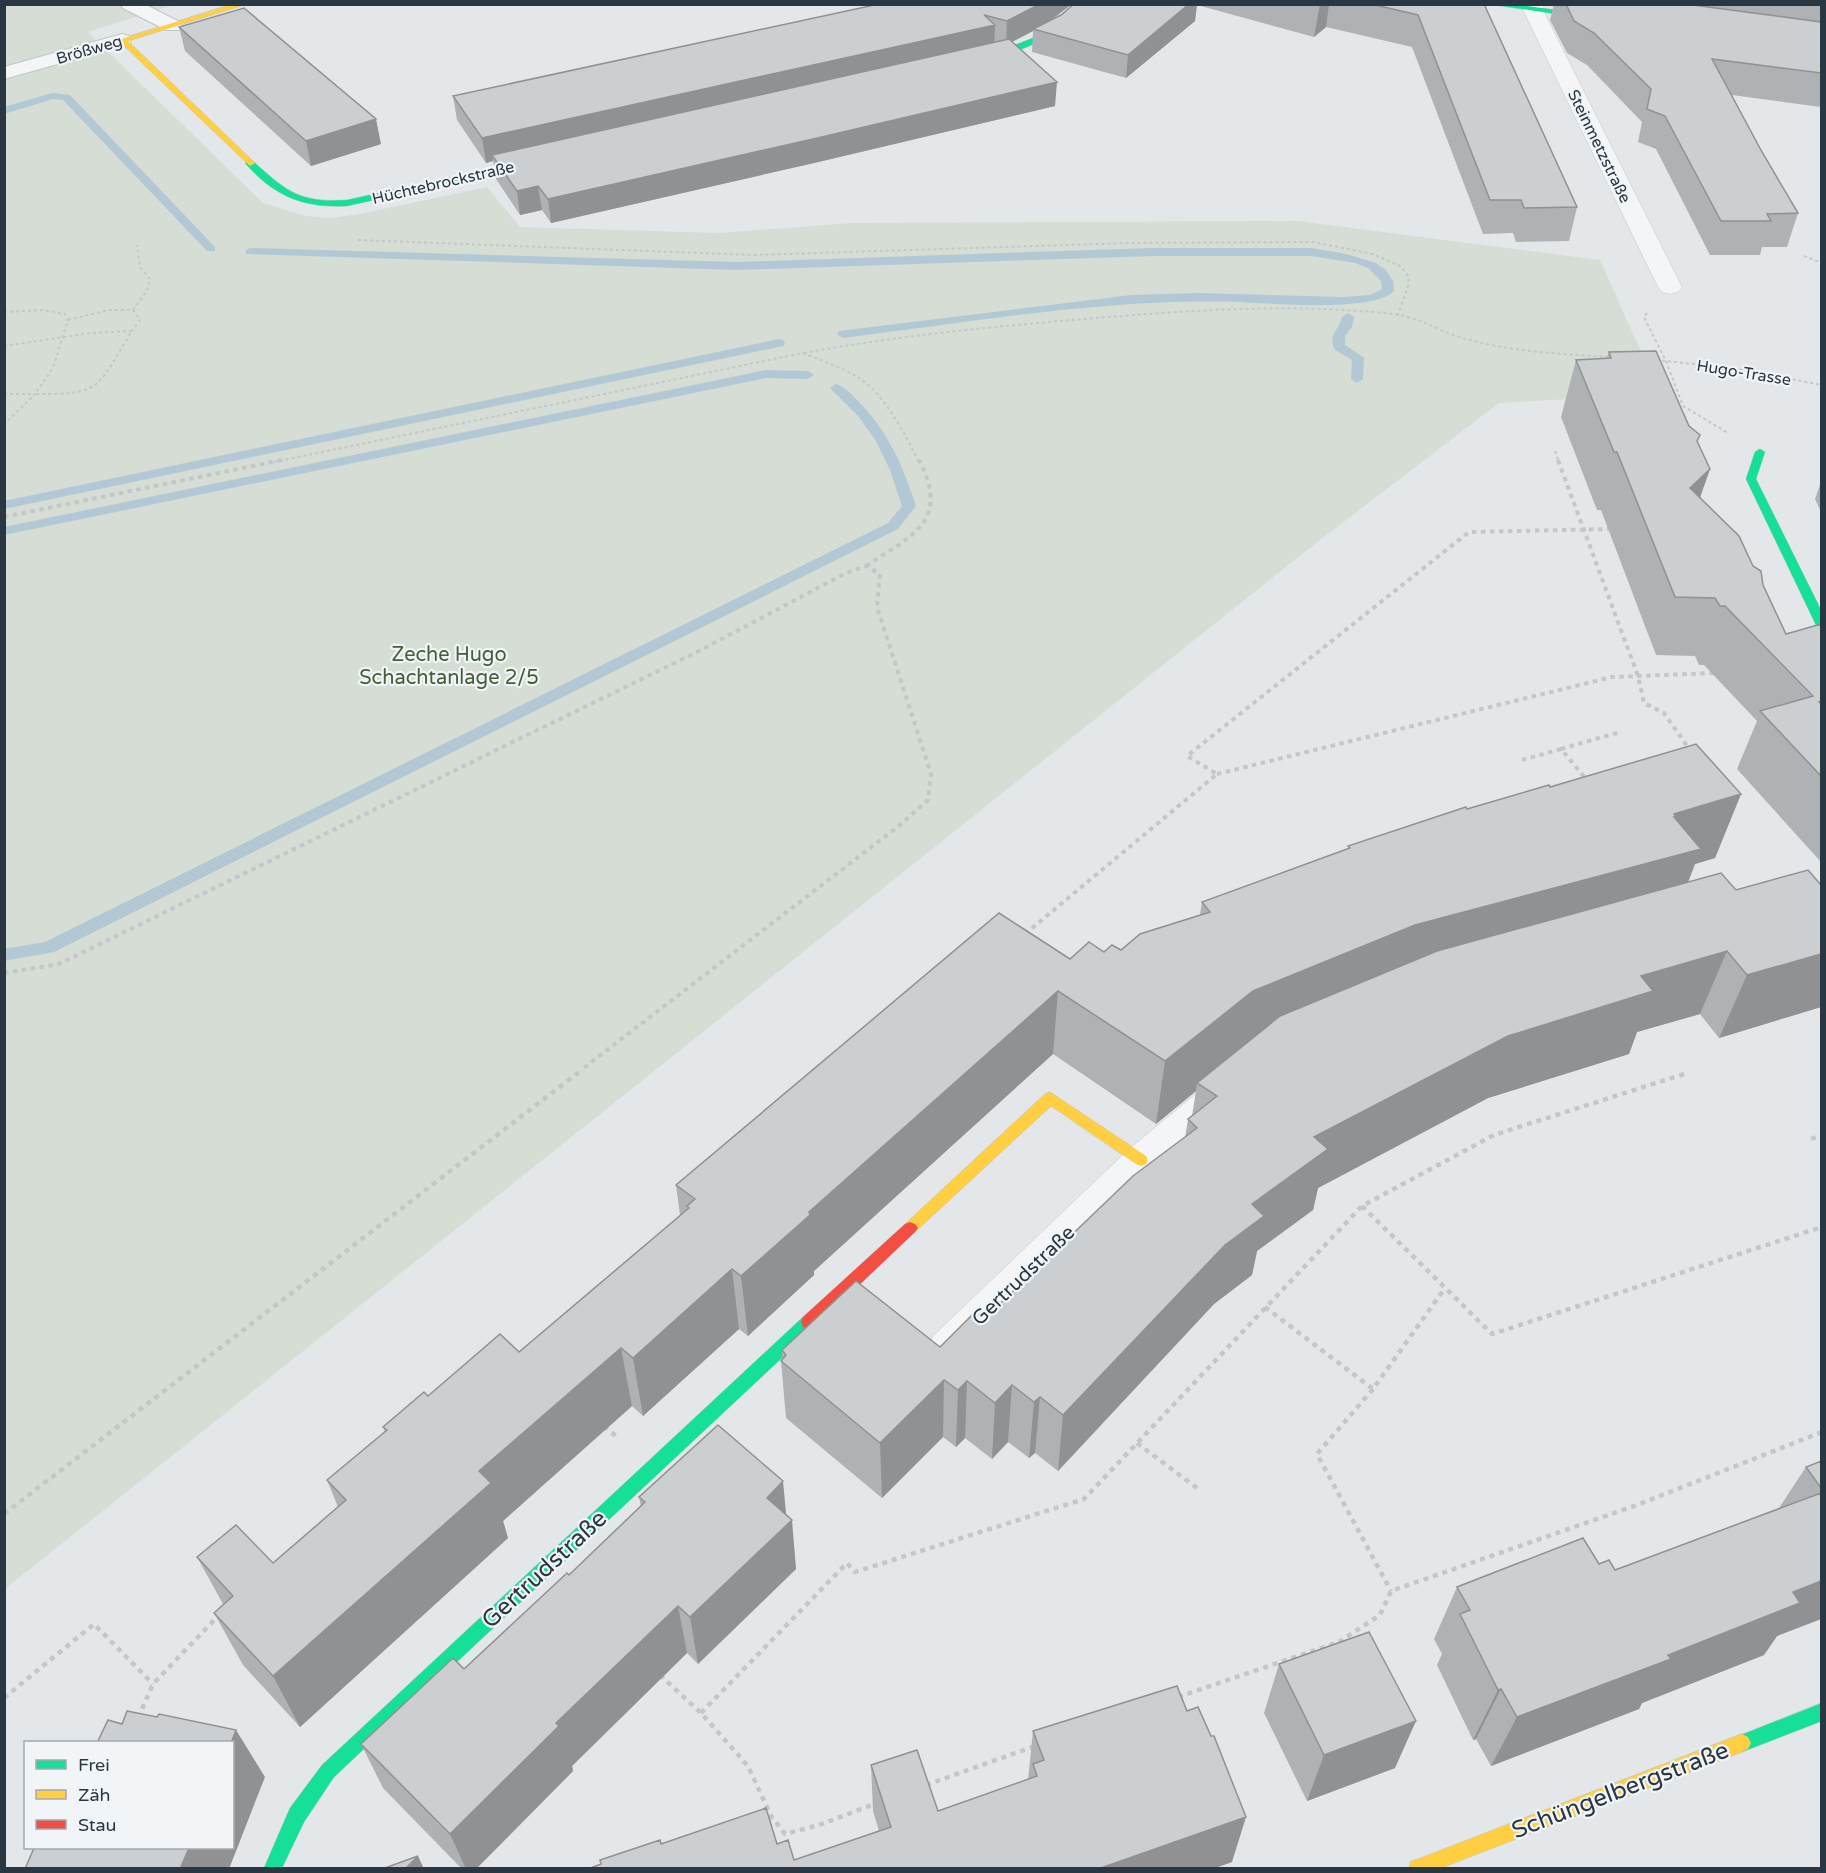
<svg xmlns="http://www.w3.org/2000/svg" width="1826" height="1873" font-family="'Varela Round',sans-serif">
<style>
.green{fill:#d6ddd4}
.lines{fill:none;stroke-linecap:round;stroke-linejoin:round}
.stream{fill:#b2c8d5;fill-rule:evenodd}
.lane-casing{stroke:#c2c5c7;stroke-width:2}
.street-casing{stroke:#c2c5c7;stroke-width:1}
.fast-casing{stroke:#c2c5c7;stroke-width:1}
.slow-casing{stroke:#c2c5c7;stroke-width:1}
.jam-casing{stroke:#c2c5c7;stroke-width:1}
.path-far2{stroke:#c3c7c9;stroke-width:2;stroke-dasharray:3 3;stroke-linecap:butt}
.path-far1{stroke:#c3c7c9;stroke-width:4;stroke-dasharray:4.5 4.5;stroke-linecap:butt}
.path{stroke:#c3c7c9;stroke-width:4.5;stroke-dasharray:5 5;stroke-linecap:butt}
.lane{fill:#f3f5f6;fill-rule:evenodd}
.street{fill:#f3f5f6;fill-rule:evenodd}
.fast{fill:#16e098;fill-rule:evenodd}
.slow{fill:#ffcf43;fill-rule:evenodd}
.jam{fill:#f24e42;fill-rule:evenodd}
.wall{fill:#afb2b4}
.shaded-wall{fill:#8f9192}
.building{fill:#cccfd1;stroke:#8f9192;stroke-width:1.5}
.labels{text-anchor:middle;stroke-width:4.5;stroke-linejoin:round;paint-order:stroke}
.far-street-label{font-size:16px;fill:#293743;stroke:#f2f5f8}
.park-label{font-size:20px;fill:#445f36;stroke:#f2f5f8}
.street-label{font-size:20px;fill:#293743;stroke:#f2f5f8}
.near-street-label{font-size:24px;fill:#293743;stroke:#f2f5f8}
</style>
<rect width="100%" height="100%" fill="#e4e7e9"/>
<path class="green" d="M5 5H173L88 32 263 203 306 216 330 218 360 214 487 187 520 227 719 233 851 223 1298 221 1600 260 1660 394 1499 403 1307 550 5 1589Z"/>
<g class="lines">
<path class="stream" d="M52 93 70 95 215 247V251H207L63 100 53 99 4 114V107Z
M250 248 736 262 1153 248H1311L1346 254 1376 263 1386 270 1393 281 1394 291C1372 313 1270 303 1238 302 1106 298 974 322 843 338L837 334 839 331 1131 295 1197 293 1344 297 1370 295 1382 289 1381 281 1368 268 1355 263 1311 256H1153L736 270 246 254V250Z
M1348 313 1354 317 1352 327 1345 336V345L1364 358 1363 379 1357 383 1351 379 1352 360 1335 350C1327 336 1339 330 1342 317Z
M779 339 783 340 785 343 783 346 4 509V501Z
M766 370 808 371 814 375 808 379 766 378 4 535V527Z
M836 384C844 386 852 395 858 401 888 431 903 466 916 506L898 529 54 952 4 961V949L45 942 888 523 902 506 890 470 876 441 859 417 830 388Z"/>
<defs>
<path id="lane" d="M120 4H144L180 22 182 26 180 30H166L123 8Z
M122 34 129 36 131 40 129 44 4 79V67Z"/>
<path id="street" d="M1524 4H1544L1543 10 1682 287 1678 292 1670 294 1662 292 1658 287 1523 10Z
M1221 1079 1233 1083 1239 1093 1233 1103 1154 1170 961 1360 947 1365 933 1360 928 1348 933 1336 1128 1150 1209 1083Z"/>
<path id="fast" d="M1083 4H1093C1061 35 1019 53 977 64L973 61 1033 38Z
M1488 4H1514L1597 16 1601 18 1597 20Z
M537 158 540 159V163L347 206C303 208 275 197 245 163L253 161C287 192 300 203 347 200Z
M1760 449 1765 452 1756 479 1822 612V629L1816 625 1746 479 1755 452Z
M809 1315 815 1317 817 1322 815 1327 334 1777 304 1822 282 1868H264L290 1808 322 1765 803 1317Z
M1822 1703V1721L1742 1752 1736 1749 1733 1743 1736 1737Z"/>
<path id="slow" d="M233 4H247L128 41 253 161 255 163 250 166 118 40Z
M1050 1092 1146 1156 1148 1160 1146 1164 1141 1166 1136 1164 1051 1106 915 1232 910 1234 905 1232 902 1228 905 1224 1045 1094Z
M1742 1734 1748 1737 1751 1743 1748 1749 1742 1752 1441 1868H1409L1411 1861 1418 1859Z"/>
<path id="jam" d="M910 1222 915 1224 918 1228 915 1232 815 1327 809 1329 803 1327 801 1322 803 1317 905 1224Z"/>
</defs>
<use href="#lane" class="lane-casing"/>
<use href="#street" class="street-casing"/>
<use href="#fast" class="fast-casing"/>
<use href="#slow" class="slow-casing"/>
<use href="#jam" class="jam-casing"/>
<path class="path-far2" d="M358 240 754 255 1129 243 1313 242 1373 254 1400 266 1407 274 1409 283 1398 315
M1804 256 1822 263
M133 310 147 291 150 279 140 267 137 245
M4 312 43 310 65 314 68 320 53 368 35 394
M1647 313 1644 317 1666 361 1683 406 1728 433
M68 320 109 310H133L140 320 132 331
M4 346 91 333 132 331C97 386 105 395 35 394
M804 353C901 335 999 326 1097 318 1195 310 1295 303 1393 314 1419 317 1441 332 1466 339 1512 352 1562 354 1610 357
M1656 360 1732 368 1822 385
M4 394H35L4 425
M1555 451 1559 462
M274 462 803 353C822 361 842 367 859 378 884 393 906 436 919 462"/>
<path class="path-far1" d="M1558 460 1638 676 1644 703 1664 713 1690 750
M4 517 282 460
M866 566C912 535 951 522 919 460
M1561 749 1620 732
M1522 760 1561 749 1586 779
M1217 774 1612 677 1714 673
M1025 934 1217 774 1187 756 1469 532 1611 529
M4 973 59 964 697 652 846 573 866 566 880 574 877 607 931 774 928 800 900 825 581 1070"/>
<path class="path" d="M1811 1139 1822 1135
M1362 1206 1492 1334 1822 1227
M1265 1307 1373 1389 1445 1288
M1373 1389 1317 1454 1391 1591
M604 1426 617 1437
M1137 1443 1197 1488
M4 1514 583 1069
M660 1675 701 1713 748 1766 771 1816 785 1834 819 1825 877 1803
M1178 1697 1339 1642 1380 1615 1391 1591 1637 1505 1822 1432
M4 1698 94 1624 153 1684
M701 1713 847 1563 855 1572 1084 1499 1362 1206 1494 1135 1684 1074
M138 1718 153 1684 219 1615
M926 1785 1035 1746"/>
<use href="#lane" class="lane"/>
<use href="#street" class="street"/>
<use href="#fast" class="fast"/>
<use href="#slow" class="slow"/>
<use href="#jam" class="jam"/>
</g>
<path class="wall" d="M879 4H1072L1051 20 1061 15 1074 4H1484L1577 207 1569 241 1516 242 1513 233 1483 234 1412 47 1326 27 1314 37 1197 5 1195 21 1126 78 1032 52 1033 31 1012 42 1055 106 814 163 551 223 542 210 520 215 496 179 493 161 486 163 457 120 453 96Z
M1554 4H1821V107L1732 95 1762 152 1798 213 1787 247H1762L1760 255H1710L1656 149 1638 142 1642 122 1587 65 1567 53 1550 20Z
M179 27 381 144 311 166 185 51Z
M1609 352 1689 426 1710 469 1700 497 1753 566 1786 634 1821 624V862L1737 769 1757 721 1704 665H1699L1695 656 1656 655 1601 510H1597L1561 417 1576 360 1607 358Z
M1821 482V512L1815 499Z
M1550 787 1741 794 1715 858 1695 864 1688 882 1736 890 1821 885V1007L1719 1038 1700 1014 1637 1032 1629 1054 1488 1098 1318 1188 1313 1210 1257 1251 1252 1275 1214 1304 1058 1471 1035 1453 1029 1458 1008 1442 992 1459 965 1438 956 1447 943 1437 882 1498 786 1418 781 1361 782 1359V1350L940 1347 984 1319 1185 1138 1188 1119 1192 1116 1196 1091 1156 1124 1053 1054 814 1271V1275L748 1336 739 1329 643 1416 632 1406 503 1521 508 1538 300 1727 243 1665 214 1613 223 1604 197 1557 273 1563 338 1507 327 1480 385 1432 383 1427 428 1396 519 1352 680 1215 676 1185 1070 959 1104 952 1121 950 1200 915 1202 902 1348 848V846L1467 809Z
M1821 1461V1619L1777 1636 1764 1655 1642 1703 1639 1709 1491 1766 1476 1739 1473 1740 1437 1665 1442 1654 1434 1639 1457 1587 1599 1564 1615 1570 1779 1508 1806 1467Z
M639 1497 786 1514 796 1569 698 1664 687 1653 572 1766 573 1771 476 1869H462L383 1788 361 1744 464 1669 569 1575 641 1506Z
M1279 1664 1395 1768 1307 1801 1264 1713Z
M1033 1731 1232 1862 1212 1869H588L661 1844H777L794 1860 879 1831 873 1811 871 1765 938 1811 1028 1780Z"/>
<path class="shaded-wall" d="M1040 4H1072L1043 26 1033 29V31L1006 45 1007 21Z
M1189 4H1197L1195 21 1126 78 1128 55Z
M1320 4H1329L1326 27 1314 37Z
M995 25 994 49 492 155 493 161 486 163 482 138Z
M1057 82 1055 106 814 163 551 223 548 199Z
M376 119 381 144 311 166 306 141Z
M538 186 542 210 520 215 517 191Z
M1710 469 1690 526V488Z
M1741 794 1715 858 1695 864 1676 913 1197 1083 1196 1091 1156 1124 1165 1061 1253 991 1674 814Z
M1727 951 1700 1014 1637 1032 1629 1054 1488 1098 1318 1188 1313 1210 1257 1251 1252 1275 1214 1304 1058 1471 1063 1415 1225 1245 1252 1204 1314 1137 1508 1036 1641 976Z
M1821 954V1007L1719 1038 1747 975Z
M1058 991 1053 1054 814 1271V1275L748 1336 741 1276 809 1212Z
M732 1269 739 1329 643 1416 633 1358Z
M621 1348 632 1406 503 1521 508 1538 300 1727 273 1676 479 1471Z
M944 1380 943 1437 882 1498 880 1443Z
M967 1381 965 1438 956 1447 958 1390Z
M1012 1385 1008 1442 992 1459 995 1403Z
M1040 1397 1035 1453 1029 1458 1034 1402Z
M783 1481 787 1524 792 1520 796 1569 698 1664 690 1617 767 1498Z
M1821 1581V1619L1777 1636 1764 1655 1642 1703 1639 1709 1491 1766 1517 1717 1668 1655 1793 1592Z
M678 1606 687 1653 572 1766 573 1771 476 1869H466L450 1834 556 1723Z
M1501 1689 1476 1739 1473 1740 1498 1690Z
M1416 1721 1395 1768 1307 1801 1324 1755Z
M236 1730 265 1777 229 1869H180L189 1848H232V1743H231Z
M1246 1817 1232 1862 1212 1869H1098Z
M418 1856 424 1869H405Z"/>
<path class="building" d="M879 4H1040L1007 21 984 15 995 25 482 138 453 96Z
M1074 4H1189L1128 55 1033 29 1061 15Z
M1371 4H1484L1577 207 1524 208 1521 200H1490L1418 15Z
M1566 4H1685L1821 22V73L1712 59 1762 152 1798 213 1767 214 1771 221H1721L1665 116 1647 109 1651 89 1594 33 1574 21Z
M244 8 376 119 306 141 179 27Z
M1009 39 1057 82 813 139 548 199 538 186 517 191 492 155Z
M1656 351 1689 426 1700 435 1697 441 1710 469 1690 488 1739 536 1753 566 1761 571 1763 585 1786 634 1821 624V701L1819 702 1821 704V776L1760 711 1813 696 1725 606H1720L1715 598 1675 597 1617 452H1614L1576 360 1611 358 1609 352Z
M1696 744 1741 794 1674 814 1676 817H1674L1701 849 1415 925 1253 991 1165 1061 1058 991 809 1212 810 1215 741 1276 732 1269 633 1358 621 1348 479 1471 491 1483 273 1676 214 1613 233 1596 197 1557 236 1525 273 1563 346 1500 327 1480 387 1430 383 1427 424 1392 428 1396 500 1334 519 1352 689 1208 687 1206 695 1199 676 1185 999 913 1070 959 1089 942 1104 952 1112 945 1121 950 1140 934 1210 912 1202 902 1350 848 1348 846 1466 807 1467 809 1549 785 1550 787Z
M1808 870 1821 885V954L1747 975 1727 951 1641 976 1653 991 1508 1036 1314 1137 1328 1149 1252 1204 1264 1216 1225 1245 1063 1415 1040 1397 1034 1402 1012 1385 995 1403 967 1381 958 1390 944 1380 880 1443 781 1361 786 1355 782 1350 856 1281 940 1347 975 1312 984 1319 1133 1176 1197 1128 1188 1119 1217 1096 1197 1083 1280 1016 1437 951 1721 873 1736 890Z
M718 1425 783 1481 767 1498 792 1520 690 1617 678 1606 556 1723 559 1726 450 1834 361 1744 453 1658 464 1669 567 1573 569 1575 645 1502 639 1497Z
M1821 1461V1488L1806 1467Z
M1821 1493V1581L1793 1592 1800 1603 1668 1655 1671 1659 1517 1717 1501 1689 1498 1690 1460 1614 1470 1610 1457 1587 1583 1538 1599 1564 1609 1560 1615 1570Z
M1369 1632 1416 1721 1324 1755 1279 1664Z
M1177 1686 1187 1711 1198 1707 1211 1736H1214L1246 1817 1098 1869H588L601 1864 600 1860 660 1840 661 1844 766 1808 777 1844 788 1840 794 1860 891 1827 871 1765 917 1750 938 1811 1037 1776 1033 1764 1044 1760 1033 1731Z
M127 1711 157 1717 159 1714 236 1730 231 1743H97L108 1720 122 1724Z
M34 1848H189L180 1869H25Z
M418 1856 405 1869H382Z"/>
<g class="labels">
<g class="far-street-label">
<text transform="translate(89 49) rotate(-16)" y="6">Brößweg</text>
<text transform="translate(1600 146) rotate(64)" y="6">Steinmetzstraße</text>
<text transform="translate(443 182) rotate(-13)" y="6">Hüchtebrockstraße</text>
<text transform="translate(1744 372) rotate(9)" y="6">Hugo-Trasse</text>
</g>
<g class="park-label">
<text x="449" y="661">Zeche Hugo<tspan x="449" dy="23">Schachtanlage 2/5</tspan></text>
</g>
<g class="street-label">
<text transform="translate(1023 1275) rotate(-44)" y="7">Gertrudstraße</text>
</g>
<g class="near-street-label">
<text transform="translate(544 1569) rotate(-43)" y="8">Gertrudstraße</text>
<text transform="translate(1620 1790) rotate(-21)" y="8">Schüngelbergstraße</text>
</g>
</g>
<rect width="1826" height="1873" fill="none" stroke="#293743" stroke-width="12"/>
<rect x="24" y="1741" width="210" height="108" fill="#f2f5f8" stroke="#a2a9b0" stroke-width="1.5"/>
<rect x="36" y="1760" width="30" height="9" fill="#16e098" stroke="#a2a9b0" stroke-width="1.5"/>
<text x="78" y="1771" font-size="18" fill="#293743">Frei</text>
<rect x="36" y="1790" width="30" height="9" fill="#ffcf43" stroke="#a2a9b0" stroke-width="1.5"/>
<text x="78" y="1801" font-size="18" fill="#293743">Zäh</text>
<rect x="36" y="1820" width="30" height="9" fill="#f24e42" stroke="#a2a9b0" stroke-width="1.5"/>
<text x="78" y="1831" font-size="18" fill="#293743">Stau</text>
</svg>
